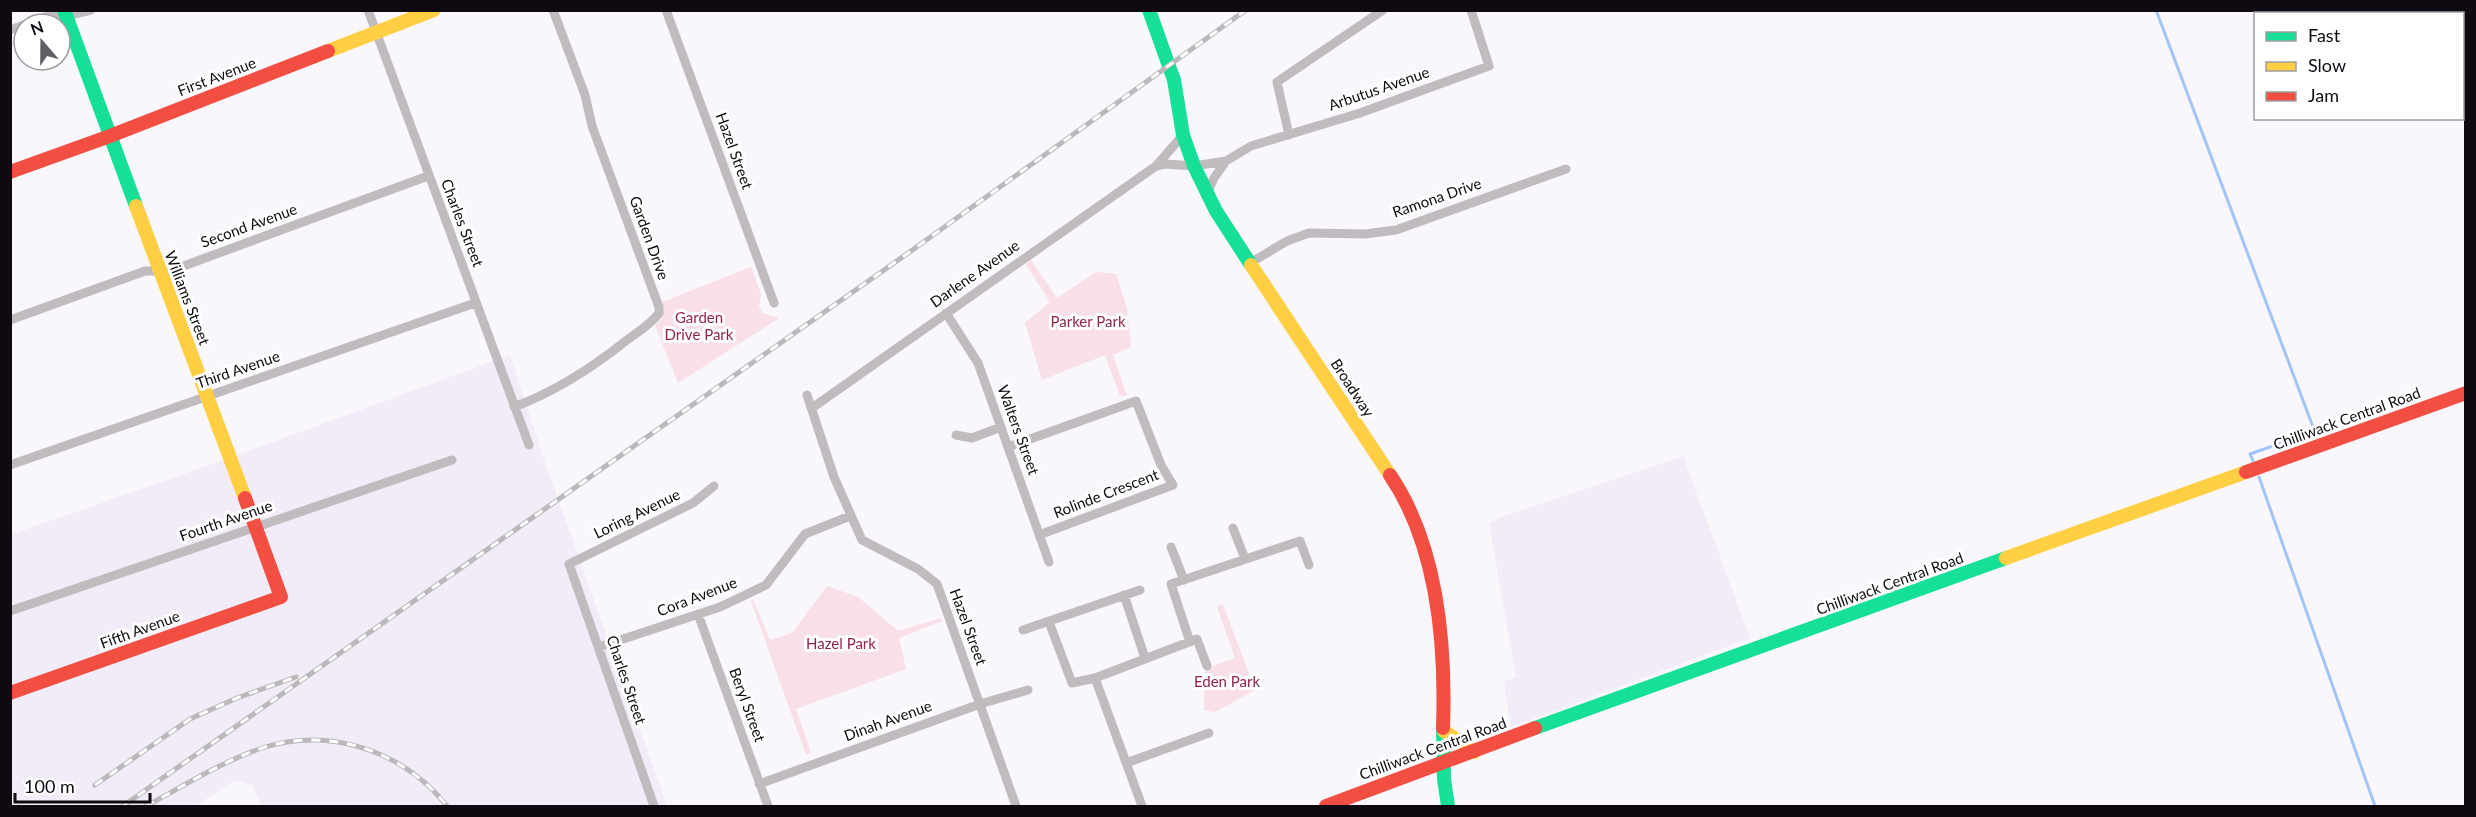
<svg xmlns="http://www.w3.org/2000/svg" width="2476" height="817" font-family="Lato,sans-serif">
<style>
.built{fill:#f2ebf8}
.green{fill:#f9dfe7}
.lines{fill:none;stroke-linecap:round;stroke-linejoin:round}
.stream{stroke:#a2c5f8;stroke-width:3}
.street{stroke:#bfbbbf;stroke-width:9}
.fast{stroke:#16e098;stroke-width:14}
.slow{stroke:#ffcf43;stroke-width:14}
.jam{stroke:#f24e42;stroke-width:14}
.rail-casing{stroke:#bab8bb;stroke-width:5}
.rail{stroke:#fff;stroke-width:3;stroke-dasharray:9;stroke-linecap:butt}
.labels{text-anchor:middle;stroke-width:6;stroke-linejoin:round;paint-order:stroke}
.street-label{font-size:15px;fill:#0f0a12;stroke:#fff}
.park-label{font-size:15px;fill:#922449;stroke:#fff}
</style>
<rect width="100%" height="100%" fill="#f9f6fc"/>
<path class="built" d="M510 355 545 462 667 806H261L253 786 235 780 195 806H11L10 535 238 455Z
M1683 456 1750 638 1511 727 1504 682 1516 677 1489 523 1504 516Z"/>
<path class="green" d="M1031 260 1057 298 1096 272 1116 274 1127 308 1131 347 1113 355 1127 396H1120L1105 355 1042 380 1025 323 1050 302 1026 265Z
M751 267 761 294 759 306 762 313 779 318 678 383 655 325C664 318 665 312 662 302Z
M827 586 858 597 898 631 941 618 942 621 899 638 906 669 796 709 811 753 806 755 751 601 753 599 770 640 792 633Z
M1223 604 1255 690 1215 712 1204 710 1205 669 1235 658 1217 607Z"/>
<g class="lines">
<path class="stream" d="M2156 10 2313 427 2307 434 2250 454 2253 461
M2259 477 2375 806"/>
<path class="street" d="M368 10 529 445
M666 10 774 303
M26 24 51 15 66 16 91 10
M10 30 24 25
M1289 135 1277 82 1383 10
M1156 166 1165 164 1194 166 1226 161 1251 146 1360 113 1489 66 1471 10
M1207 194 1214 178 1226 161
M1250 263 1287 241 1309 233 1365 234 1396 230 1566 169
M946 313 978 363 1049 562
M10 320 145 271H170L428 176
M807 395 834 477 862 540 918 569 937 584 1016 806
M514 407C557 391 592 368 627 340 638 332 651 324 659 313V307L592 126 585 95 553 10
M812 408 1156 166 1183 135
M956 435 972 438 1001 427
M1008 447 1136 401 1161 465 1173 485 1039 535
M10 465 475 303
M1233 528 1245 559
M1171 547 1184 580
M1124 595 1145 658
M10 611 452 460
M698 614 768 806
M1049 622 1072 683 1095 678 1197 639 1207 666
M1023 630 1140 590
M1190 642 1171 584 1300 541 1309 565
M599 647 720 607 766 585 805 534 850 516
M1095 678 1142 806
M1126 763 1209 733
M759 784 980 704 1028 690
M654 806 569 564 693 503 714 486"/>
<path class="fast" d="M64 10 136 206
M1149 10 1174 80 1183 135 1194 166 1216 211 1251 265
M1443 728 1444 779 1448 806
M1535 728 2006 558"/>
<path class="slow" d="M328 51 434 10
M136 206 245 498
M1251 265 1390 475
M2006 558 2246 472
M1444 731 1474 752"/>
<path class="jam" d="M10 172 110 136 328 51
M2246 472 2466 393
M1390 475C1438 546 1446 644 1443 728
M10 693 281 597 245 498
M1326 806 1535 728"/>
<defs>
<path id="rail" d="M95 785 190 719 237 698 296 677
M123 806 911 251 1246 10
M146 806C184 786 221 762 262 748 330 726 403 751 447 806"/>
</defs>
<use href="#rail" class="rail-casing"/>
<use href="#rail" class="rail"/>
</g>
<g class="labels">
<g class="street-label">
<text transform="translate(217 77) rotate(-21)" y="5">First Avenue</text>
<text transform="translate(1379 89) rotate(-19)" y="5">Arbutus Avenue</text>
<text transform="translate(734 151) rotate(70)" y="5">Hazel Street</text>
<text transform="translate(1437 198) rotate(-19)" y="5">Ramona Drive</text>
<text transform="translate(462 223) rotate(69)" y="5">Charles Street</text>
<text transform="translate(249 226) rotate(-20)" y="5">Second Avenue</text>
<text transform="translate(649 238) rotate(70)" y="5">Garden Drive</text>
<text transform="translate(975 274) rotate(-35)" y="5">Darlene Avenue</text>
<text transform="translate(187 298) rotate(69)" y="5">Williams Street</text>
<text transform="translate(238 370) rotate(-19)" y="5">Third Avenue</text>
<text transform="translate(1352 388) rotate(57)" y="5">Broadway</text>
<text transform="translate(2347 419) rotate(-20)" y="5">Chilliwack Central Road</text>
<text transform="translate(1018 430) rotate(70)" y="5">Walters Street</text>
<text transform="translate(1106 494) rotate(-21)" y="5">Rolinde Crescent</text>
<text transform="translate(637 514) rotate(-26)" y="5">Loring Avenue</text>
<text transform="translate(226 521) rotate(-19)" y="5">Fourth Avenue</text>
<text transform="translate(1890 584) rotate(-20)" y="5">Chilliwack Central Road</text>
<text transform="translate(697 597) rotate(-21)" y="5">Cora Avenue</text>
<text transform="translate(968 627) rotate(70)" y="5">Hazel Street</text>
<text transform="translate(140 630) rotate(-20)" y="5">Fifth Avenue</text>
<text transform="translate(626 680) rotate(71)" y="5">Charles Street</text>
<text transform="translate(747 705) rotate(70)" y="5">Beryl Street</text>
<text transform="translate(888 721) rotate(-20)" y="5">Dinah Avenue</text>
<text transform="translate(1433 749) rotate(-20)" y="5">Chilliwack Central Road</text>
</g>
<g class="park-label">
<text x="699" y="323">Garden<tspan x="699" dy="17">Drive Park</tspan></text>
<text x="1088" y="327">Parker Park</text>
<text x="841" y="649">Hazel Park</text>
<text x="1227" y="687">Eden Park</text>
</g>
</g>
<rect width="2476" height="817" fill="none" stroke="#0f0a12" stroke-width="24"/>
<rect x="2254" y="12" width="210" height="108" fill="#ffffff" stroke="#9f9da0" stroke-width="1.5"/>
<rect x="2266" y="32" width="30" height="9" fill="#16e098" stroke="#9f9da0" stroke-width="1.5"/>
<text x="2308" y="42" font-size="18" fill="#0f0a12">Fast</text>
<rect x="2266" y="62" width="30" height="9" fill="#ffcf43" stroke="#9f9da0" stroke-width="1.5"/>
<text x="2308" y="72" font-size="18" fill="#0f0a12">Slow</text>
<rect x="2266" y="92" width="30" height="9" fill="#f24e42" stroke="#9f9da0" stroke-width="1.5"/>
<text x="2308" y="102" font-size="18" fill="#0f0a12">Jam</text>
<g transform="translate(42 42) rotate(340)"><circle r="28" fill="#ffffff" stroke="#9f9da0" stroke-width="1.5"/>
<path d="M0-4.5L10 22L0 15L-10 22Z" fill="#615d64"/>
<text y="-9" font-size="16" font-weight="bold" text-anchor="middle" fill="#0f0a12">N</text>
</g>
<path d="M15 793v9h135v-9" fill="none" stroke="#0f0a12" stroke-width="3"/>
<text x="24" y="793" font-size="18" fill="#0f0a12" stroke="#ffffff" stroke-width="4.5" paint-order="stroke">100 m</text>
</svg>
